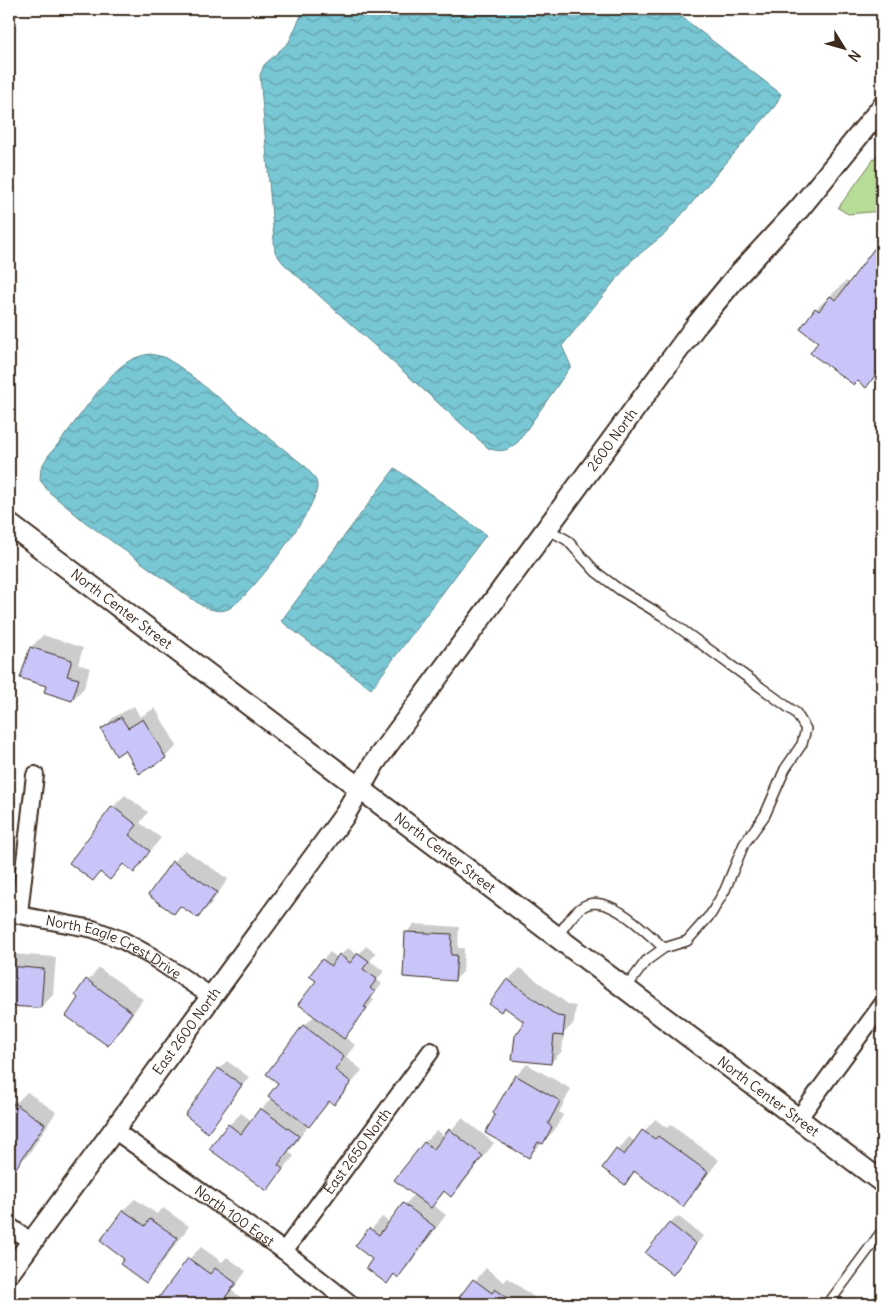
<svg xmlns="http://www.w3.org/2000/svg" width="891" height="1313" font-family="Delius,sans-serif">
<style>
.green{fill:#b7dc97;stroke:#79835a}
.water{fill:url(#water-waves);stroke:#60888b}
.shadow{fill:#0003}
.building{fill:#c9c5f8;stroke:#3b2a1e}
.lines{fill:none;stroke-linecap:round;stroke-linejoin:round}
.service-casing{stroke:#3b2a1e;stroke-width:12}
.minor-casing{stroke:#3b2a1e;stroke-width:20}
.tertiary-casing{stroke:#3b2a1e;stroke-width:24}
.service{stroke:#fff;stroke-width:9}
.minor{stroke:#fff;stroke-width:16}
.tertiary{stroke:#fff;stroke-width:20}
.labels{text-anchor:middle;stroke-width:5;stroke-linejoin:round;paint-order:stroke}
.street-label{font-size:14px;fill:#3b2a1e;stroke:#fff}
</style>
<defs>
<pattern id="water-waves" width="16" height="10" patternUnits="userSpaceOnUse" patternTransform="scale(1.25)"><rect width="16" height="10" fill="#78c7d4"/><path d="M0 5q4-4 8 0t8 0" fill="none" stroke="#64a2ab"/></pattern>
</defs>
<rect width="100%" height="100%" fill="#fff"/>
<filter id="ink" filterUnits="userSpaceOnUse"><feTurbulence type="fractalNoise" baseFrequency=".02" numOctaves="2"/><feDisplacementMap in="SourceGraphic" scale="10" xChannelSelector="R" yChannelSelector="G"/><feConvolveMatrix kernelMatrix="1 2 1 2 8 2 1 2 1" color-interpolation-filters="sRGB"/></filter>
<g filter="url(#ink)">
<path class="green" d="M882 148V211L848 214 838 208Z"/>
<path class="water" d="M304 9H524L539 16 674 11 781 94 775 106 666 233 632 260 562 346 571 366 518 442C507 451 502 453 488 448L283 263 275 252 260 75 264 65 289 42Z
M150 354 164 357 180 367 306 467C311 474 317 478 317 486 318 508 248 600 228 609 219 613 210 609 202 606L85 522 49 492 40 480 41 468 48 456C64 438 78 417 93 398 110 377 122 358 150 354Z
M395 468 486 535 371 689 281 621Z"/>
<path class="shadow" d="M882 240V370L866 386 820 342 816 309 846 281 850 284Z
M43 635 83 648 78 664 90 668 84 688 72 700 48 685 22 677 31 647Z
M134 706 140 717 155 708 177 746 165 757 126 749 102 729 114 717Z
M125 795 148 812 140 823 161 838 134 871 124 864 110 879 101 872 93 880 113 807Z
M185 850 228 879 210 905 198 917 181 905 174 912 173 862Z
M414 924 459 927 458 948H464L463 972 455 980 407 932Z
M366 946 376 953 370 961 384 971 377 980 382 984 371 998 374 1000 345 1037 355 1045 346 1057 362 1070 346 1091 334 1103 331 1100 309 1125 289 1152 294 1156 267 1189 229 1125 241 1113 252 1121 272 1097 304 1026 315 1015 317 981 323 960 330 952 338 958 348 948 358 955Z
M9 954 56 957 53 995 41 1007 9 1005Z
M99 968 143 999 120 1032 108 1044 76 995Z
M520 968 569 1005 576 1006 574 1023 564 1033 562 1051 551 1063 524 1026V1021L505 1006 501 1011 508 980Z
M227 1061 249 1077 208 1131 219 1069Z
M527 1064 571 1089 559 1112 563 1115 554 1131 529 1156 497 1114 516 1076Z
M27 1092 56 1112 28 1155 16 1166 9 1162V1096L17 1102Z
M462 1118 494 1143 463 1184 451 1196 445 1191 433 1205 446 1215 410 1264 398 1276 395 1274 387 1282 374 1259 357 1246 382 1217 390 1223 414 1194 396 1180 425 1142 437 1130 445 1137Z
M655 1119 667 1128 671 1125 719 1160 694 1193 682 1205 636 1171 625 1183 604 1167 629 1137 635 1142Z
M135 1199 157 1214 163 1208 189 1226 158 1269 146 1281 125 1258 123 1210Z
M678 1216 703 1236 680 1265 670 1224Z
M201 1247 222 1262 227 1257 246 1271 232 1291 243 1299 239 1304H155L189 1259Z
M486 1268 504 1282 508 1278 539 1301 536 1304H456Z"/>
<path class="building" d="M882 238V366L866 388 858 381 854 385 810 353 818 342 800 329 815 308 819 311 830 296 836 300Z
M30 647 72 660 67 676 79 679 72 701 44 692 46 686 20 678Z
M121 717 128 728 143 719 166 758 139 774 125 750 116 756 101 729Z
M112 806 137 825 129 835 150 851 134 873 123 864 110 880 100 872 93 881 69 863Z
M172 861 217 892 198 918 180 906 174 914 148 895Z
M405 932 452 934 451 955H457L455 981 403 977Z
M358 953 369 961 363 969 377 979 370 988 375 992 364 1007 367 1008 344 1039 298 1004 316 981 309 976 322 959 331 966 339 954 350 963Z
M9 966 44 969 41 1008 9 1006Z
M86 979 132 1012 108 1046 66 1016 78 998 75 995Z
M507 979 557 1016 565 1017 563 1036 554 1035 551 1064 512 1060 515 1036 523 1025V1021L504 1007 501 1012 489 1004Z
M303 1025 344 1057 335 1070 351 1082 334 1105 329 1101 309 1127 268 1096 278 1083 266 1074Z
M218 1068 242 1085 208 1133 185 1115Z
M515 1075 560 1101 548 1124 552 1127 543 1144 538 1142 529 1158 485 1133 495 1115 493 1113Z
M14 1103 45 1124 16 1168 9 1163V1112Z
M260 1108 299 1136 278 1165 283 1169 267 1191 209 1149 228 1124 241 1134Z
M449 1129 483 1156 451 1197 444 1191 431 1208 394 1180 424 1142 434 1149Z
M642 1130 655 1139 658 1136 708 1172 683 1207 634 1171 625 1185 602 1168 616 1149 624 1155Z
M403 1203 435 1227 398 1278 394 1274 387 1284 366 1268 372 1259 355 1246 369 1228 379 1235Z
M123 1210 145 1226 150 1219 178 1238 146 1283 120 1264 124 1259 100 1241Z
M669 1223 696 1244 673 1275 645 1253Z
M188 1258 210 1274 215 1268 236 1283 221 1303 222 1304H154Z
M473 1279 492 1293 495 1289 516 1304H454Z"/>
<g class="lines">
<defs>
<path id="service" d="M547 529 567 540 596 572 620 590 663 616 796 713 806 729 802 744 785 769 765 815 744 844 725 890 711 914 687 941 664 948 646 961 626 988
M557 936C565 927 574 910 586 905 611 895 647 933 664 948
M828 1304 882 1231"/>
<g id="minor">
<path id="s1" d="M9 913 93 929 122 940 151 956 212 997"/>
<path d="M19 913 35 775"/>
<path d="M798 1119 882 1005"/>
<path id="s2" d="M114 1130 284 1251 351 1304"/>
<path d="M9 1226 32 1242"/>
<path id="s3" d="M284 1251 431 1051"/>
</g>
<g id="tertiary">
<path id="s4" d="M9 524 882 1182"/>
<path id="s5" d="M9 1273 344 816 375 762 695 327 737 276 800 208 882 107"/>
</g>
</defs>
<use href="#service" class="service-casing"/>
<use href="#minor" class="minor-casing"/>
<use href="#tertiary" class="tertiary-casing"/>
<use href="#service" class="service"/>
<use href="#minor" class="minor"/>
<use href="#tertiary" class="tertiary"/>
</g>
</g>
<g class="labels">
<g class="street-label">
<text dy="5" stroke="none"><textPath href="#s5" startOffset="1029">2600 North</textPath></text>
<text dy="5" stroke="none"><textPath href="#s4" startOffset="141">North Center Street</textPath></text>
<text dy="5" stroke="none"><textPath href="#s4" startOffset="546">North Center Street</textPath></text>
<text dy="5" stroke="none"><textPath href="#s1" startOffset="111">North Eagle Crest Drive</textPath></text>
<text dy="5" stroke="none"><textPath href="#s5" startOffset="300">East 2600 North</textPath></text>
<text dy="5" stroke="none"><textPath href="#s4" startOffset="951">North Center Street</textPath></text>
<text dy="5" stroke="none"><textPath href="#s3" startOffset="124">East 2650 North</textPath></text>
<text dy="5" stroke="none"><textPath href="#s2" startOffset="148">North 100 East</textPath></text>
</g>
</g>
<rect width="891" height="1313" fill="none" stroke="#fff" stroke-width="30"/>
<rect x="15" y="15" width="861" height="1283" fill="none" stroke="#3b2a1e" stroke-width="2" filter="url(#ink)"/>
<g transform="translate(844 48) rotate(127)" stroke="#ffffff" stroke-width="4" paint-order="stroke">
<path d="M0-4L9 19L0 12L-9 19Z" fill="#3b2a1e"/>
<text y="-8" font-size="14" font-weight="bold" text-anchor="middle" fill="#3b2a1e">N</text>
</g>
</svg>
